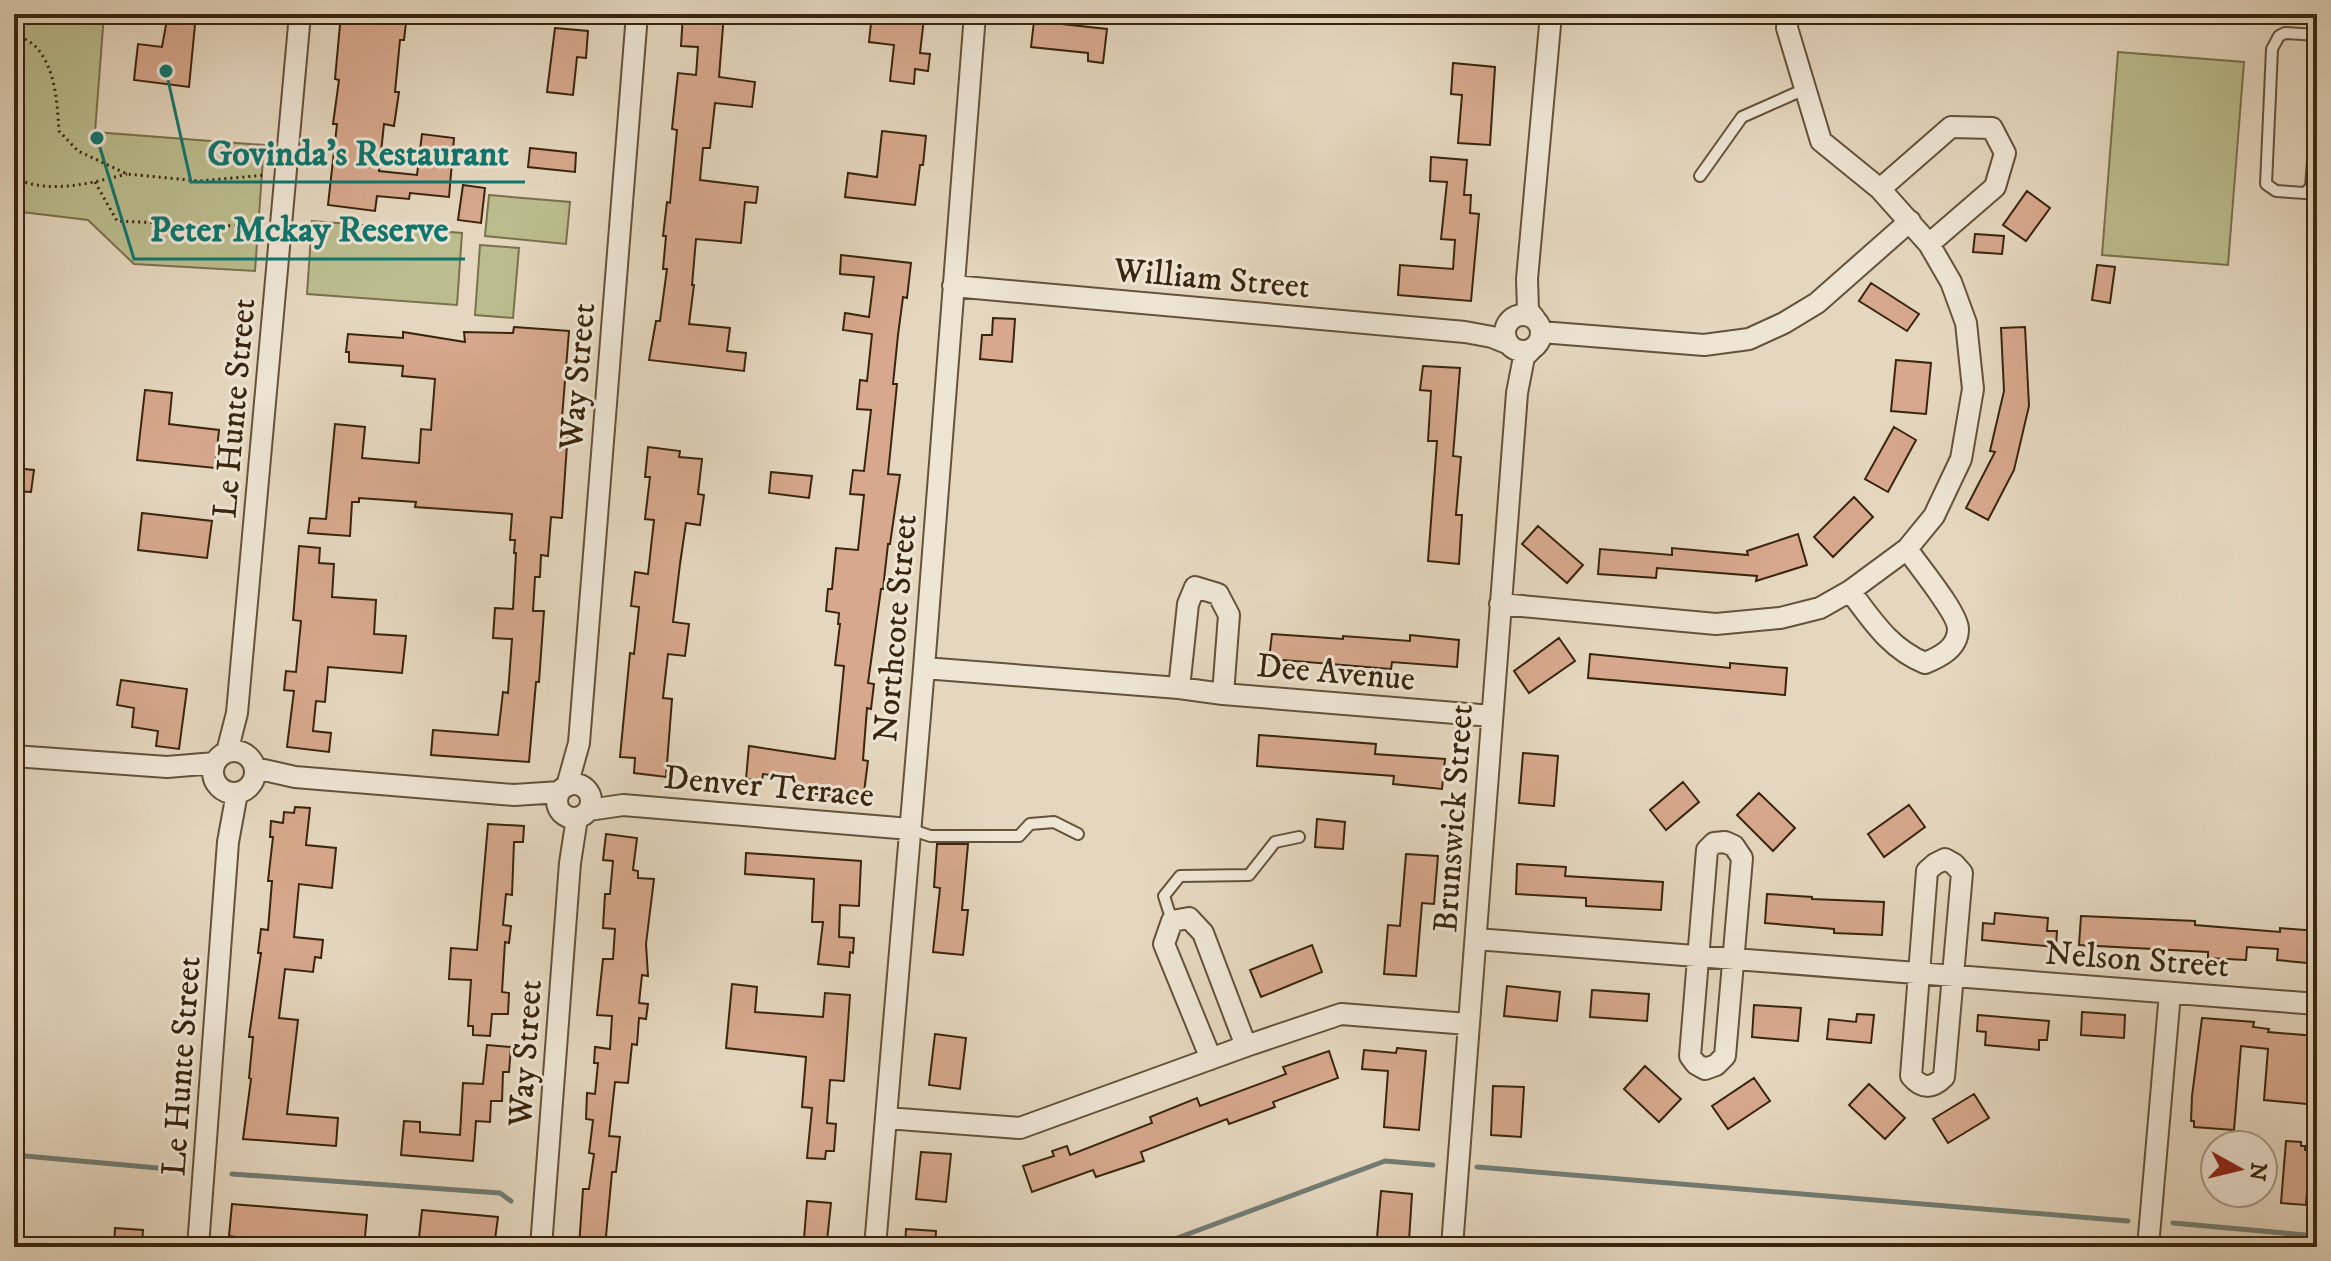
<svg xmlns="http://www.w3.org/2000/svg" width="2331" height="1261" font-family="'IM FELL DW Pica',serif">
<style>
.green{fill:#bbbd8e;stroke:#7a714d;stroke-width:2}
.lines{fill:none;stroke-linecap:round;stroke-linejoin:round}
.stream{stroke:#727d74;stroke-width:5}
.building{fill:#d7a88d;stroke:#39250c;stroke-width:2}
.service-casing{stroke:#645239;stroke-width:14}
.minor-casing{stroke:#645239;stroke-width:24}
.path{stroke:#39250c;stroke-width:3;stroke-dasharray:2 4;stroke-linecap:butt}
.service{stroke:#eee5d5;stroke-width:10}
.minor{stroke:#eee5d5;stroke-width:20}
.labels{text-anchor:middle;stroke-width:6;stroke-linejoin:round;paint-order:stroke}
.street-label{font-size:34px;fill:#39250c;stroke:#eee5d5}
.leader{fill:none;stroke:#0f766e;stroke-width:3}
.callout-dot{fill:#0f766e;stroke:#eee5d5;stroke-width:3}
.callout-label{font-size:36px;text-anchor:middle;font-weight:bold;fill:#0f766e;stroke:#eee5d5;stroke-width:6;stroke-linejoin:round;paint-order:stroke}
</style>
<rect width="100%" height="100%" fill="#e5d7bf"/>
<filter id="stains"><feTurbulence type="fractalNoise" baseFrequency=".0025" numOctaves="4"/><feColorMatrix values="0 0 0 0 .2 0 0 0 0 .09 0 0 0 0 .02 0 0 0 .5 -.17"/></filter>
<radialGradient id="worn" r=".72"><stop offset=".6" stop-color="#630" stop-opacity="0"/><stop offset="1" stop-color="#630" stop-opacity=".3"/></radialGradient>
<path class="green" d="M14 14H104L95 132 264 145 255 271 134 264 88 220 14 211Z
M2118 52 2244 62 2228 265 2102 255Z
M489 195 570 202 566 244 485 236Z
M312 221 462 233 457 305 307 294Z
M480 245 519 248 513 318 475 315Z"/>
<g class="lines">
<path class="stream" d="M14 1155 180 1170
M1477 1167 2128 1221
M232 1174 500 1193 511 1201
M2173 1223 2317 1236
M1153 1247 1385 1161 1433 1165"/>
</g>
<path class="building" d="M168 14H196L189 87 134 80 138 44 162 47Z
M341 14H407L404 40H400L395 92H399L394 126 384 124 379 171 417 175 422 134 454 138 449 197 410 193 409 199 377 196 375 211 328 205 337 124H333L339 80 335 79Z
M683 14H724L719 77 755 82 752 107 715 103 710 148H703L700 180 758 187 756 203 745 202 741 243 696 239 692 285H694L689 324 730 328 727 351 746 353 744 371 649 360 656 321H660L667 269H663L666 236H663L667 202 670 203 677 130 672 129 678 73 696 75 698 47 681 46Z
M872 14 924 18 920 53 930 54 928 71 915 69 914 84 890 81 894 45 869 42Z
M1034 21 1107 29 1103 63 1088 61V53L1031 47Z
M555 28 588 31 586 58 577 57 573 95 547 92Z
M1453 63 1495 67 1490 145 1458 143 1462 95 1451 94Z
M882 131 926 136 923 165H920L915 205 845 197 848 173 877 177Z
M530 148 576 153 575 172 528 167Z
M1431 157 1467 160 1464 195H1471L1470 213 1479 214 1471 301 1398 295 1400 265 1453 269 1455 240 1441 239 1447 182 1430 181Z
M463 185 485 188 481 223 458 220Z
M2027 191 2050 208 2026 241 2003 225Z
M1975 234 2004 236 2002 254 1973 252Z
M841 255 911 263 907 298 903 297 898 335 893 384H897L888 474 900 475 890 544H888L883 589H881L868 683 874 684 871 709 867 708 863 760 868 761 863 800 793 791 795 778 763 774 762 781 746 779 749 746 835 759 844 666 835 665 840 624H838L839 613 826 611 828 589H832L836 548 858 550 864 495 850 494 853 470 864 471 871 410 857 409 860 380 867 381 872 334 843 330 845 313 869 317 874 277 840 274Z
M2097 265 2115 267 2110 303 2092 300Z
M1871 283 1919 314 1907 331 1859 301Z
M993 318 1015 319 1012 362 980 359 982 335H992Z
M514 327 569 331 561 430H568L562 518 551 517 548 556 541 555 540 577H535L533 611H544L539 682H536L529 762 431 755 433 730 498 735 503 692 508 693 512 639 493 638 495 608 513 609 516 553H514L515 540H510L512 514 415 507 416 502 359 498V502H352L350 536 308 533 310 518 326 519 335 424 365 427 362 458 419 463 421 429 431 430 435 379 402 376 403 366 349 362V352H346L348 334 403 338V332L465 342 464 332 513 333Z
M2025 327 2029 406 2014 470 1988 520 1966 508 1995 452 1990 451 2004 391 2001 328Z
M1896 360 1931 363 1926 414 1891 411Z
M1423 366 1460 368 1453 456 1461 457 1456 515H1462L1459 564 1428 561 1437 441H1428L1431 391 1420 390Z
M145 390 172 393 169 424 219 430 215 468 137 460Z
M1894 427 1916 440 1888 492 1865 479Z
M648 447 680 451 679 457 702 459 698 494 704 495 700 525 686 523 680 564 673 622 689 624 685 656 668 654 663 698 672 699 666 777 634 773 635 758 620 757 630 653 634 654 639 607 631 606 635 572 648 574 654 520 645 519 650 477H645Z
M14 468 34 470 31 492 14 491Z
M771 472 812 476 809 498 769 493Z
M1854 497 1873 517 1833 557 1814 537Z
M142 513 212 521 207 558 138 550Z
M1538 526 1583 565 1567 583 1522 544Z
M1798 534 1807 565 1756 581 1757 576 1657 568 1656 578 1598 574 1600 549 1672 555V548L1748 555 1747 551Z
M299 546 320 548 319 563 334 564 332 597 376 600 374 634 406 636 402 673 328 667 325 702 316 701 313 731 331 733 329 752 287 747 294 691 284 690 286 671 296 672 301 621 293 620Z
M1272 634 1343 639V636L1410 641V635L1459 640 1457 667 1392 662 1391 669 1269 659Z
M1559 638 1575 661 1529 693 1514 671Z
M1590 654 1730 668V663L1787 668 1785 695 1588 678Z
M121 680 187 689 179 749 156 746 158 731 132 727 134 708 117 705Z
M1259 735 1376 744 1375 754 1445 759 1442 789 1393 784 1394 776 1257 766Z
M1523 753 1558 756 1554 806 1519 803Z
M1683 782 1699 802 1666 830 1650 810Z
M1759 793 1795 828 1773 851 1737 815Z
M1909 805 1925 827 1884 857 1868 834Z
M295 807 310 808 306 845 336 848 332 888 299 884 294 937 323 940 321 958 315 957 313 972 285 969 279 1018 298 1020 287 1114 338 1118 336 1146 243 1139 251 1079 249 1078 253 1037H249L261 953H258L261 929 268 930 272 881H268L273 837H270L271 821 283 823 284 812 294 813Z
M1317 819 1345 822 1343 849 1315 847Z
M488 824 524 826 523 842H514L512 895 506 894 503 925 511 926 509 943 505 942 502 992 509 993 508 1014H492L490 1036 473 1035V1026H468L471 980 449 979 451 948 477 950Z
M606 834 637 838 633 870 638 871V878L654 879 646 944 648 976 642 975 639 1003 648 1004 646 1019 639 1018 637 1045 632 1044 628 1083 615 1082 609 1136 620 1137 616 1172H612L605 1247H579L583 1189H589L594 1154 589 1153 593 1120 586 1119 587 1093 595 1094 598 1063H594L595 1047 610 1049 612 1016 597 1015 603 959H613L615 929 603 928 605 894H610L613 861 603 860Z
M937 844H968L962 910H968L963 955 933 952 940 888 934 887Z
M746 853 861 861 859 906 840 905 839 937 854 938 853 953 850 952 849 967 818 964 823 922H812L814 879 745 874Z
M1406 854 1438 856 1434 904 1422 903 1416 976 1384 974 1388 925 1400 926Z
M1517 864 1566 867 1565 876 1663 882 1661 910 1586 906V898L1516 894Z
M1767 894 1812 897V899L1884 902 1882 935 1834 933V929L1765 923Z
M1995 913 2048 918 2047 931H2057L2056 947 1982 940 1983 923 1994 924Z
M2081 916 2195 921V925L2280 932V928L2317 931V964L2277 960 2278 949 2247 947 2246 960 2208 958V952L2079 945Z
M1312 945 1322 972 1261 997 1250 970Z
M732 984 757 987 755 1012 823 1017 825 993 850 995 844 1081 830 1080 827 1123 836 1124 834 1151H826L825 1159 807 1158 812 1108 802 1107 806 1057 726 1048Z
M1507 986 1560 992 1557 1021 1504 1016Z
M1592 990 1649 994 1647 1021 1590 1017Z
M1754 1005 1801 1008 1798 1041 1752 1037Z
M2082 1012 2125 1015 2124 1038 2081 1035Z
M1857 1014 1874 1015 1871 1043 1827 1039 1829 1019 1856 1022Z
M1978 1015 2049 1021 2047 1040H2039V1050L1985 1045 1986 1032 1977 1031Z
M2202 1018 2254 1022 2253 1027 2269 1029 2268 1032 2317 1036V1105L2264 1100 2268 1049 2241 1046 2234 1130 2194 1127V1121H2191L2192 1096Z
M935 1034 966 1038 960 1089 929 1085Z
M487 1045 511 1047 509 1072H503L502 1101H491L490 1122 476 1121 473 1161 401 1155 404 1121 420 1122V1132L460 1135 463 1083 483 1084Z
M1397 1048 1426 1051 1419 1130 1384 1127 1388 1071 1362 1069 1364 1050 1396 1053Z
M1329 1051 1338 1078 1273 1102 1275 1107 1229 1124 1227 1119 1141 1152 1144 1161 1096 1177 1093 1170 1032 1192 1023 1166 1054 1156 1052 1151 1067 1146 1070 1155 1152 1123 1150 1117 1197 1098 1200 1106 1286 1074 1283 1067Z
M1645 1066 1681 1099 1659 1122 1624 1089Z
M1754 1078 1770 1101 1728 1129 1712 1106Z
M1869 1084 1905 1118 1885 1139 1849 1105Z
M1493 1086 1524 1087 1521 1137 1491 1135Z
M1974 1094 1989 1118 1948 1143 1933 1119Z
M2286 1141 2301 1142V1146H2305V1150L2310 1151 2306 1205 2281 1203Z
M921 1152 951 1154 946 1202 916 1199Z
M1381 1191 1412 1194 1409 1241 1377 1238Z
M807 1201 831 1203 827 1241 804 1239Z
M232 1204 367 1215 364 1247H298V1242L262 1239V1247H243L244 1238 229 1236Z
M422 1210 498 1217 494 1247H418Z
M115 1228 143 1230 142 1247H114Z
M906 1229 936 1231 935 1247H905Z"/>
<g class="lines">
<defs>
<path id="service" d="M2317 35 2285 33 2279 36 2272 49 2266 184 2276 191 2305 193 2311 187 2317 107
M1700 176 1742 117 1805 89
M910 829 930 836H1019L1030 824 1054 822 1078 834
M1172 921 1164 896 1180 876 1249 875 1275 842 1299 837"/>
<path id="minor" d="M1880 189 1951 127 1992 128 2005 153 1995 187 1929 244
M953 286 1465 332 1492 337 1509 344
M1505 333a18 18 0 1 1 36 0a18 18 0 1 1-36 0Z
M1535 319 1528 310 1527 279 1551 14
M1541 332 1704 345 1749 339 1784 323 1817 303 1910 221
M1850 591C1872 620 1890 649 1925 663 1940 657 1958 648 1958 629 1958 613 1917 564 1907 549
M1500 604 1716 624 1780 618 1820 608 1850 591 1907 549 1934 516 1961 459 1973 389 1966 323 1951 282 1929 244 1880 189 1821 141 1787 28 1788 14
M924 668 1179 688 1223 694 1492 716
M1179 688 1188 604 1195 587 1218 594 1229 615 1223 694
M213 772a21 21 0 1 1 42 0a21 21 0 1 1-42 0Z
M227 752 237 713 300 14
M14 756 167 767 215 763
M255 768 295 777 514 795 560 792
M557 801a17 17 0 1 1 34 0a17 17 0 1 1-34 0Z
M567 786 579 743 637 14
M589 810 623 805 910 829
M1725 842 1734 846 1742 858 1725 1056 1716 1065 1705 1069 1696 1064 1690 1056 1707 850 1714 843Z
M1945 859 1954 864 1962 873 1944 1077C1932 1089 1922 1089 1911 1076L1927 871 1935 864Z
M1476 939 2317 1004
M1211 1059 1164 944 1172 921 1189 918 1203 933 1246 1046
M886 1118 1020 1128 1246 1046 1341 1014 1468 1024
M198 1247 228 842 237 793
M541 1247 570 863 577 818
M875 1247 924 668 975 14
M1452 1247 1517 393 1524 357 1534 347
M2148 1247 2170 993"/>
</defs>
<use href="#service" class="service-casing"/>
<use href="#minor" class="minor-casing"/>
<path class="path" d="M14 34C21 37 30 41 36 47 56 69 57 103 59 131L78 151 127 174 199 181 266 175
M14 178C51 195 90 183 127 174
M95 182 117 221 261 227"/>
<use href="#service" class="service"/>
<use href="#minor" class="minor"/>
</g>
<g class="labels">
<g class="street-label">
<text transform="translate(1212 277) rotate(5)" y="12">William Street</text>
<text transform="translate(576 376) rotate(-85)" y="12">Way Street</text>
<text transform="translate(233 408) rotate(-85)" y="12">Le Hunte Street</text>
<text transform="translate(894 628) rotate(-85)" y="12">Northcote Street</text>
<text transform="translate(1336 671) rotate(5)" y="12">Dee Avenue</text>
<text transform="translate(769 785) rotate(5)" y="12">Denver Terrace</text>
<text transform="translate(1452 818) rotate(-86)" y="12">Brunswick Street</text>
<text transform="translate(2137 958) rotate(4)" y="12">Nelson Street</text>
<text transform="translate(524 1053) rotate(-86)" y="12">Way Street</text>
<text transform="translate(180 1066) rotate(-86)" y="12">Le Hunte Street</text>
</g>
</g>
<path class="leader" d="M166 71L191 182H525M97 138L134 259H465"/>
<g class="callout-dot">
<circle cx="166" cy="71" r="8"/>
<circle cx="97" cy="138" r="8"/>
</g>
<g class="callout-label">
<text x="358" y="165">Govinda's Restaurant</text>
<text x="299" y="241">Peter Mckay Reserve</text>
</g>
<rect width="2331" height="1261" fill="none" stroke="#e5d7bf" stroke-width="48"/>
<rect x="16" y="16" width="2299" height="1229" fill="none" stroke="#39250c" stroke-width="4"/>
<rect x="24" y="24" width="2283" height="1213" fill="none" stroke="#39250c" stroke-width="2"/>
<g transform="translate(2239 1169) rotate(98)"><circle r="38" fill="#eee5d5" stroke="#a69885" stroke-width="2"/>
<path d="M0-6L14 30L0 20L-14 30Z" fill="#8f2418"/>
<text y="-12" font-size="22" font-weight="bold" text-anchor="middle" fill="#39250c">N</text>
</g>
<rect width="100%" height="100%" filter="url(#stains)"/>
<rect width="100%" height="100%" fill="url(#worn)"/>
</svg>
